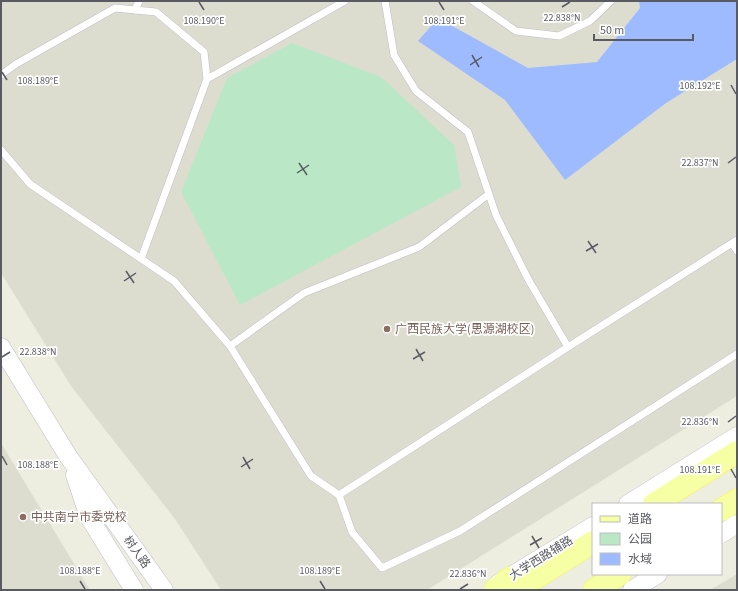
<svg xmlns="http://www.w3.org/2000/svg" width="738" height="591" font-family="'Source Sans 3','Noto Sans SC',sans-serif">
<style>
.education{fill:#ddddcf}
.green{fill:#bae7c6}
.water{fill:#9ebbff}
.lines{fill:none;stroke-linecap:round;stroke-linejoin:round}
.service-casing{stroke:#bdbec5;stroke-width:8}
.tertiary-casing{stroke:#bdbec5;stroke-width:19}
.primary-casing{stroke:#faf74c;stroke-width:23}
.service{stroke:#fff;stroke-width:7}
.tertiary{stroke:#fff;stroke-width:18}
.primary{stroke:#f6ffa3;stroke-width:22}
.ticks{fill:none;stroke:#595a62;stroke-width:1.5}
.education-dot{fill:#8d6e63;stroke:#fff;stroke-width:1.5}
.labels{text-anchor:middle;stroke-width:3.5;stroke-linejoin:round;paint-order:stroke}
.education-label{font-size:12px;fill:#785e54;stroke:#fff;text-anchor:start}
.street-label{font-size:12px;fill:#595a62;stroke:#fff}
.ticks-label{font-size:10px;text-anchor:middle;fill:#595a62;stroke:#fff;stroke-width:3.5;stroke-linejoin:round;paint-order:stroke}
</style>
<rect width="100%" height="100%" fill="#edede0"/>
<path class="education" d="M1 1H737V396L427 590H221L175 519 71 386 1 273Z
M1 443 90 590H1Z
M737 574V590H710Z"/>
<path class="green" d="M292 43 381 77 454 145 461 187 240 305 181 192 227 78Z"/>
<path class="water" d="M639 1H737V59L666 103 565 180 505 100 418 41 438 18 528 68 597 62 640 8Z"/>
<g class="lines">
<defs>
<path id="service" d="M385 1 394 55 416 91 468 132 496 215 528 279 568 347
M473 1 516 31 559 36 590 21 611 1
M135 10 139 1
M1 75 16 64 115 8 156 12 204 52 207 79 141 259
M207 79 345 1
M1 150 30 184 174 281 230 346 311 476 339 495 568 347 737 240
M732 243 737 251
M230 346 304 293 419 247 489 194
M339 495 352 532 382 568 460 531 737 354"/>
<path id="tertiary" d="M1 347 68 456 164 590
M75 475 89 517 134 590
M628 504 737 436
M721 534 737 524
M498 584 593 526
M632 590 658 574"/>
<path id="primary" d="M654 504 737 452
M721 510 737 500
M495 590 510 578
M516 590 593 542
M594 590 620 574"/>
</defs>
<use href="#service" class="service-casing"/>
<use href="#tertiary" class="tertiary-casing"/>
<use href="#primary" class="primary-casing"/>
<use href="#service" class="service"/>
<use href="#tertiary" class="tertiary"/>
<use href="#primary" class="primary"/>
</g>
<path class="ticks" d="M199 2 204 10M439 2 444 10M562 7 570 2M472 55 479 67M470 65 482 57M2 72 7 80M731 85 736 94M299 163 307 175M728 163 736 157M297 173 309 165M588 241 596 253M586 251 598 244M126 271 134 283M124 281 136 273M416 349 423 361M2 357 10 352M413 359 425 352M728 422 736 416M2 456 7 465M243 457 250 469M241 467 253 459M731 469 736 478M532 536 539 548M530 545 542 538M80 581 85 589M320 581 325 589M460 589 468 584"/>
<g class="education-dot">
<circle cx="387" cy="329" r="4"/>
<circle cx="23" cy="517" r="4"/>
</g>
<g class="labels">
<g class="education-label">
<text x="395" y="333">广西民族大学(思源湖校区)</text>
<text x="31" y="521">中共南宁市委党校</text>
</g>
<g class="street-label">
<text transform="translate(137 552) rotate(54)" y="4">树人路</text>
<text transform="translate(541 558) rotate(-32)" y="4">大学西路辅路</text>
</g>
</g>
<g class="ticks-label">
<text x="562" y="21">22.838°N</text>
<text x="444" y="24">108.191°E</text>
<text x="204" y="24">108.190°E</text>
<text x="38" y="84">108.189°E</text>
<text x="700" y="89">108.192°E</text>
<text x="700" y="166">22.837°N</text>
<text x="38" y="355">22.838°N</text>
<text x="700" y="425">22.836°N</text>
<text x="38" y="468">108.188°E</text>
<text x="700" y="473">108.191°E</text>
<text x="80" y="574">108.188°E</text>
<text x="320" y="574">108.189°E</text>
<text x="468" y="577">22.836°N</text>
</g>
<rect width="738" height="591" fill="none" stroke="#595a62" stroke-width="4"/>
<rect x="592" y="503" width="130" height="72" fill="#ffffff" stroke="#bdbdc0"/>
<rect x="600" y="516" width="20" height="6" fill="#f6ffa3" stroke="#bdbdc0"/>
<text x="628" y="523" font-size="12" fill="#595a62">道路</text>
<rect x="600" y="533" width="20" height="12" fill="#bae7c6" stroke="#bdbdc0"/>
<text x="628" y="543" font-size="12" fill="#595a62">公园</text>
<rect x="600" y="553" width="20" height="12" fill="#9ebbff" stroke="#bdbdc0"/>
<text x="628" y="563" font-size="12" fill="#595a62">水域</text>
<path d="M594 34v6h99v-6" fill="none" stroke="#595a62" stroke-width="2"/>
<text x="600" y="34" font-size="12" fill="#595a62" stroke="#ffffff" stroke-width="3" paint-order="stroke">50 m</text>
</svg>
